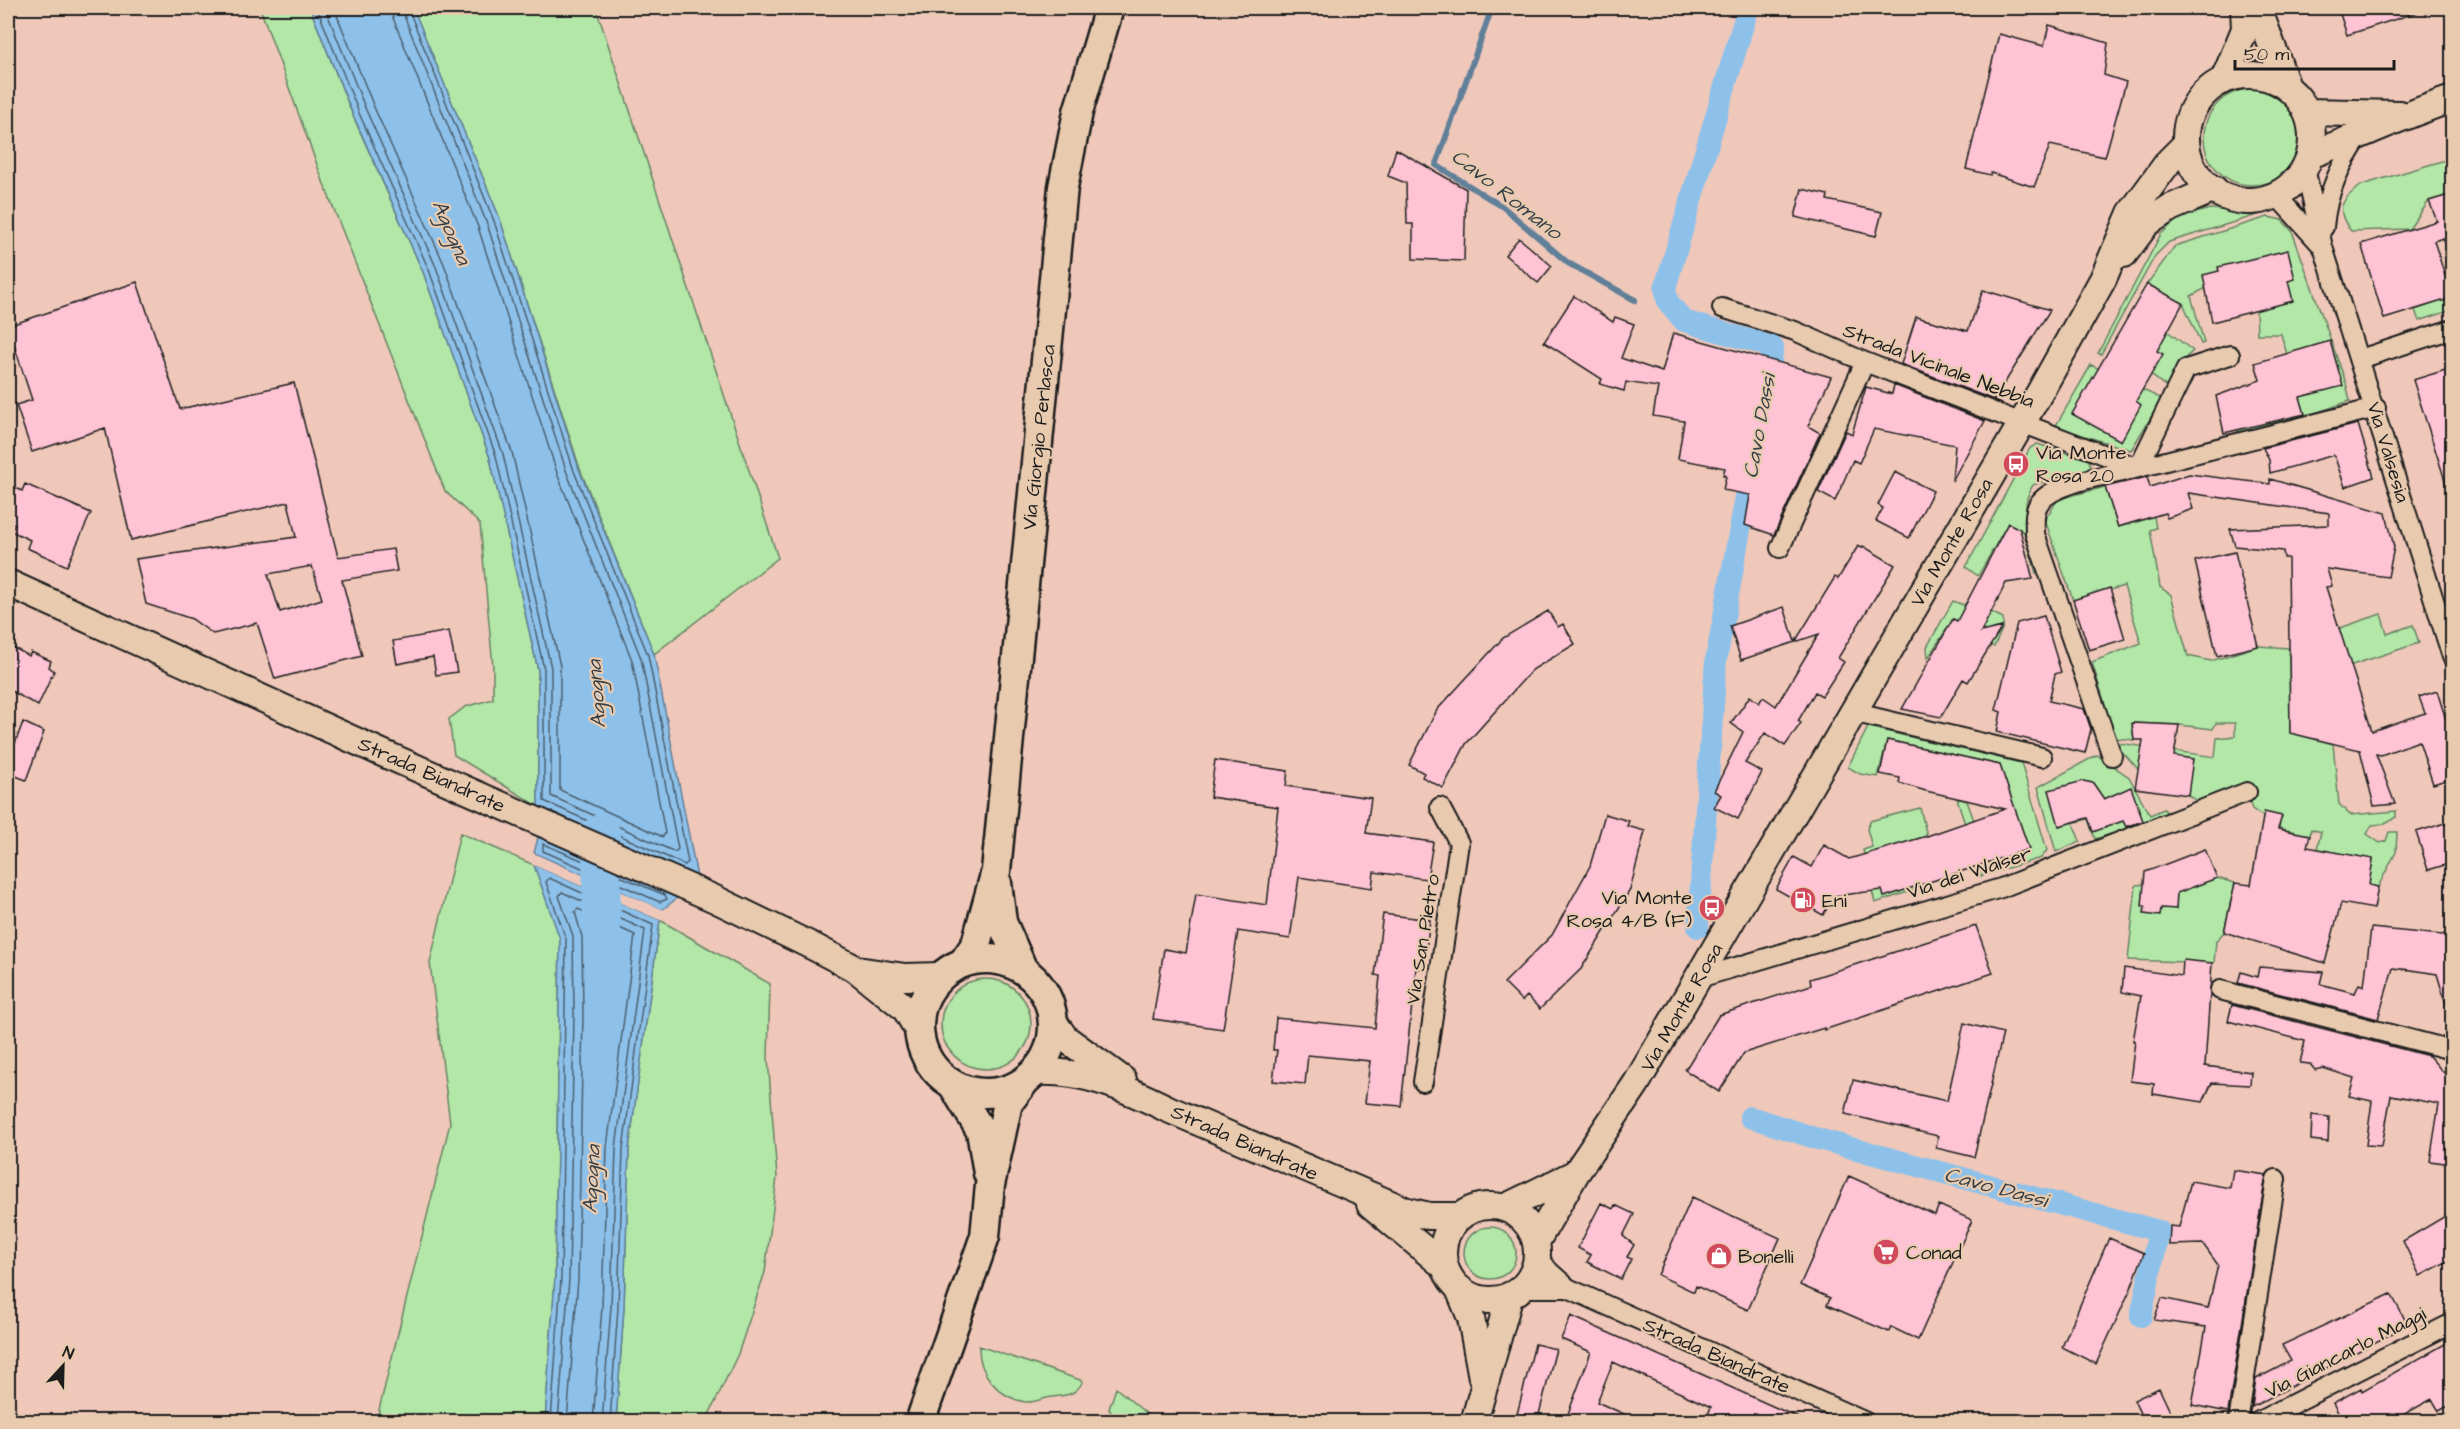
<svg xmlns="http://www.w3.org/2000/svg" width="2460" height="1429" font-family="'Architects Daughter',sans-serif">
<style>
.green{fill:#b2e7a8;stroke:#678262;stroke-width:1.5}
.water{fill:#8ec1ea;stroke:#607f98;stroke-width:1.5}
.pier{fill:#efc8ba}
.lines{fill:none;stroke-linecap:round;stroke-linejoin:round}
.shore{stroke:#4a5e6e;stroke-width:1.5}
.stream{stroke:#607f98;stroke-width:6}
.canal{stroke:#8ec1ea;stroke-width:22}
.river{stroke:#8ec1ea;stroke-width:38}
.building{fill:#fec3d4;stroke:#1c1c1c;stroke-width:1.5;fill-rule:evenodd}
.street-casing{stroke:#1c1c1c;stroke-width:22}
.secondary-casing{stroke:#1c1c1c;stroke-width:30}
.primary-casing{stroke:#1c1c1c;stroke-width:33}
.street{stroke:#e8caaf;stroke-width:18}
.secondary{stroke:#e8caaf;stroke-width:26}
.primary{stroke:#e8caaf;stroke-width:28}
.labels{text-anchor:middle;stroke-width:4.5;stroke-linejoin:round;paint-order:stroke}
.street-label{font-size:20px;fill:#1c1c1c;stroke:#e8caaf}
.poi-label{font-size:20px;fill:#1c1c1c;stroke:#e8caaf;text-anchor:start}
.water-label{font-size:21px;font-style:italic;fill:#333d45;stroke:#e8caaf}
</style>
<rect width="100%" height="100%" fill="#efc8ba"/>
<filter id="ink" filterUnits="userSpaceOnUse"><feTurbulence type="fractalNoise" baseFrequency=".0167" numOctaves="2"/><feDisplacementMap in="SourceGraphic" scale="12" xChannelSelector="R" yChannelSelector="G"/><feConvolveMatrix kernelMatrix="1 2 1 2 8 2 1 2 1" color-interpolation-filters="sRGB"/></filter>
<g filter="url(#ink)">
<path class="green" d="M260 8H310L353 116 423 272 490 458 538 670V806L454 755 449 719 465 707 493 699V667L480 524 445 491 324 184Z
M413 8H596L778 558 654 654 580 469 500 219Z
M2204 137a48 48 0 1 1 96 0a48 48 0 1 1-96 0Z
M2452 158V194L2429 201 2409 229 2351 231C2334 209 2341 199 2362 185Z
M2210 209 2264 213 2169 242 2155 256 2101 354 2098 353 2161 234 2180 217Z
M2268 217 2282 220 2292 231 2346 383 2350 401 2229 443 2227 437 2238 432 2242 423 2303 409 2281 334H2257L2256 309 2206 288 2191 296 2204 343 2201 344 2183 303 2147 284 2175 246Z
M2452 297V310L2419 321 2415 310Z
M2153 320 2193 351 2183 360 2168 388 2112 345Z
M2091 365 2162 399 2131 450 2055 427Z
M2037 444 2089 460 2091 468 2033 485C2016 511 2033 540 2041 568L2036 573 2024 532 2008 523 1978 576 1966 567 2030 448Z
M2105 487 2118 527 2143 520 2153 511 2156 528 2150 530 2160 587 2171 595 2188 656 2211 661 2258 646 2289 648 2290 733 2333 744 2339 804 2350 815 2396 811V817L2383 824 2372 825 2367 834 2380 843 2386 841 2389 832H2397L2396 852 2378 887 2369 885 2373 859 2335 852 2308 887 2321 832 2311 829 2310 835 2282 829 2252 809 2246 792 2206 808 2188 795 2138 769 2118 747 2119 743 2215 757 2217 738 2235 736V723H2216L2213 729 2179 725 2132 723 2134 740 2115 738 2092 662 2141 643 2124 586 2073 600 2046 523 2047 516 2058 499Z
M1968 600 2003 618V627L1994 647 1985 643 1990 634 1966 619 1962 624 1953 619 1928 658 1927 647 1953 601 1964 605Z
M2381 614 2387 634 2413 625 2419 643 2349 666 2337 629Z
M1868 727 2021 763 2047 850 2041 858 1981 876 1957 798 1967 801 1989 862 2029 849 1999 765 1887 740 1878 777 1860 774 1848 767Z
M2097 755 2129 777 2150 815 2164 809 2169 816 2095 839 2088 819 2073 823 2080 841 2056 852 2038 787Z
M1920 808 1927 836 1871 853 1923 887 1875 903 1863 850 1872 847 1867 829 1870 821Z
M460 833 534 865 560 938 555 1278 545 1421 376 1422 450 1123 430 963Z
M2217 878 2235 883 2224 932 2216 941 2214 963 2128 960 2136 885Z
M660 920 770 984 768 1058 777 1177 765 1272 738 1354 706 1421 616 1422 624 1308 629 1149Z
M941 1024a45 45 0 1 1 90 0a45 45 0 1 1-90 0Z
M1464 1253a26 26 0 1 1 52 0a26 26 0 1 1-52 0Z
M979 1346 1083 1381C1076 1395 1067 1395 1053 1397 1043 1398 1035 1403 1025 1402 998 1397 978 1373 979 1346Z
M1116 1388 1155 1421H1116L1109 1409Z"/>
<path class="water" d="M310 8H413L500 219 579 469 654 654 697 877 538 806V670L490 458 423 272 353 115Z
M539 834 681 895 662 910 534 853Z
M534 865 660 920 629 1149 624 1308 616 1421H545L555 1278 560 939Z"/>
<path class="pier" d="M531 852 557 864 666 911 661 913 533 856Z
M534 862 661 917 662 921 531 864Z"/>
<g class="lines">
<path class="shore" d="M317 8 359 113 429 270 496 456 544 669V801L685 865 688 862 648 655 574 471 494 221 408 8
M325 8 366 110 436 267 503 454 551 668V796L675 852 678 849 641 658 567 473 487 224 401 8
M334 8 374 107 444 264 512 452 560 666V790L663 837 665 833 632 660 558 476 478 227 393 18 392 8
M543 844 665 895 667 899 660 902 543 851Z
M551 1422 561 1278 566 939 546 882 549 878 653 925 623 1149 618 1307 610 1422
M558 1422 569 1279 574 1014 573 936 559 896 562 892 645 930 616 1148 611 1307 602 1422
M567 1422 578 1279 583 1014 582 937 575 912 578 909 635 935 607 1147 602 1307 593 1422"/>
<path class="stream" d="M1492 8 1436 165 1503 207 1568 263 1635 300"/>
<path class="canal" d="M1748 8 1665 288 1668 302 1684 321 1773 347 1766 391
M1698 927 1716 660 1752 464
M1750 1117 1818 1139 2159 1231 2141 1316"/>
<path class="river" d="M601 833 602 947"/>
</g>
<path class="building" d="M2338 8H2421V11L2347 35Z
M2049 25 2108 43 2104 75 2126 82 2105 157 2050 145 2034 187 1991 173 1990 175 1966 169 1999 34 2044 46Z
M1396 149 1466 189 1464 261 1413 259V224H1407L1406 183 1388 176Z
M1802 189 1828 195 1827 200 1882 212 1876 236 1795 217Z
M2452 194V258L2443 238 2434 241 2452 298 2384 319 2361 244 2437 221 2429 201Z
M1519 238 1552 266 1538 283 1505 255Z
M2288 250 2295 279 2288 281 2293 301 2212 322 2203 275 2219 271 2218 267Z
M137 282 180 409 294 383 338 557 393 549 397 571 342 580 362 656 275 679 257 623 213 634 192 619 146 604 136 559 296 537 288 502 131 540 105 428 32 452 16 405 32 400 8 326ZM312 566 322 599 280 612 268 574Z
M2147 284 2183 303 2157 351 2163 354 2136 401 2141 405 2121 441 2072 414Z
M1983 290 2050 310 1994 400 1901 364 1916 317 1968 331Z
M1574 296 1613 322 1615 317 1634 324 1621 358 1662 372 1673 333 1831 377 1808 426 1820 433 1774 535 1745 525 1750 495 1723 490 1726 476 1723 475 1725 468 1678 459 1684 421 1653 416 1658 387 1626 382 1624 391 1600 384 1602 379 1544 342Z
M2330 341 2343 386 2300 397 2305 414 2224 433 2216 396 2260 380 2255 363Z
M2452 368V493H2449L2413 380Z
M1894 385 1985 421 1952 481 1955 445 1874 429 1859 463 1853 460 1835 501 1818 492 1846 431 1852 434 1866 387 1892 394Z
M2358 424 2374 477 2345 487 2334 455 2270 473 2269 460 2263 448Z
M1895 472 1933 491 1909 538 1876 521 1883 508 1878 505Z
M2189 474 2270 484V479L2386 513 2394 547 2388 577 2327 569 2332 586 2326 587 2372 731 2425 713 2419 697 2437 691 2452 739V778L2433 784 2419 741 2381 755 2376 754 2395 804 2374 806 2360 750 2290 733 2288 558H2284L2283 551 2235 546 2230 529 2329 525V513L2188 493 2193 509 2167 518 2165 513 2118 527 2105 487 2147 477 2150 487Z
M8 484 22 491 25 484 91 513 67 566 27 548 30 540 11 531 15 524 8 521Z
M2008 523 2020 529 2033 579 2006 583 1981 632 2002 627 1968 682 1963 679 1941 717 1902 709 1953 619 1957 621Z
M1858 546 1862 548 1863 546 1895 565 1838 658 1844 662 1822 696 1815 692 1798 721 1801 723 1785 746 1765 733 1745 763 1762 772 1738 819 1714 807 1721 795 1714 791 1743 732 1731 723 1750 696 1759 703 1763 697 1776 706 1819 634 1741 660 1730 626 1784 607 1795 642 1835 577 1838 579Z
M2235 552 2258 646 2217 656 2195 561Z
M2110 588 2125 639 2089 650 2073 600Z
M1548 611 1558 627 1563 624 1575 644 1532 670 1466 744 1443 788 1422 777 1424 773 1409 765 1437 710 1503 638Z
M2044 616 2061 672 2055 674 2049 701 2084 709 2091 729 2085 753 1997 732 2001 712 1996 710 2017 623Z
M449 631 457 672 436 675 433 657 397 664 393 641Z
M12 647 29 656 31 652 51 661 49 667 54 671 38 706 8 689V656Z
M23 722 44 732 26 780 8 773V762Z
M2132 723 2179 725 2174 756 2193 759 2188 795 2135 788 2143 740H2134Z
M1887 740 2000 765 2029 849 1884 897 1882 890 1834 896 1823 915 1776 889 1794 857 1812 867 1824 845 1849 859 1927 836 2005 809 1926 791 1899 783 1900 778 1880 774Z
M1215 760 1288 771 1286 786 1371 798 1366 833 1433 842 1427 879 1374 872 1372 888 1299 877 1290 939 1238 931 1223 1029 1153 1019 1164 949 1186 953 1196 894 1267 905 1278 807 1210 797Z
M2083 781 2093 783 2104 799 2131 787 2143 821 2126 827 2123 821 2093 832 2088 818 2059 826 2049 790Z
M2264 812 2282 816 2278 829 2310 835 2307 847 2373 859 2369 885 2378 887 2374 909 2341 903 2325 963 2224 932 2235 883 2251 885Z
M1605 814 1629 821 1627 826 1645 831 1630 890 1581 969 1540 1009 1527 996 1522 1001 1504 983 1552 935 1590 866Z
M2452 821V863L2428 870 2416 832Z
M2205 849 2217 878 2177 893 2176 909 2161 908 2160 916 2144 914 2145 906H2142L2145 872Z
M1383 914 1430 920 1423 969 1416 968 1401 1106 1365 1103 1370 1061 1308 1055 1305 1084 1273 1081 1277 1050H1273L1276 1018 1375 1028 1380 976 1375 975Z
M1976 926 1993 973 1824 1030V1028L1744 1053 1719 1092 1685 1070 1719 1015 1811 985 1810 979Z
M2371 928 2442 935 2452 931V948L2447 950 2452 966V1011H2448L2437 974 2411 970 2393 968 2378 1019 2238 983 2241 972 2257 977 2259 967 2323 972 2320 984 2355 993 2359 984 2364 986Z
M2183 960 2212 963 2205 1066 2251 1072 2250 1085 2212 1083 2203 1102 2153 1094 2154 1084 2130 1081 2135 1041H2133L2141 996 2122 992 2124 968 2182 976Z
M2232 1005 2429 1056 2452 1082V1164L2430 1161 2439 1104 2391 1095 2382 1146 2366 1145 2372 1101 2349 1096 2354 1078 2323 1068 2315 1070 2310 1064 2300 1063 2305 1041 2228 1021Z
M1964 1023 2003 1033 1974 1157 1936 1148 1938 1136 1845 1114 1853 1080 1947 1101Z
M2312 1115 2329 1117 2328 1142 2311 1140Z
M2233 1170 2266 1175 2228 1412 2192 1405 2206 1327 2154 1320 2162 1298 2208 1308 2218 1265 2203 1244 2169 1245 2170 1226 2179 1227 2191 1181 2230 1188Z
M1849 1176 1935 1215 1939 1205 1972 1220 1918 1340 1891 1327 1889 1332 1827 1305 1830 1298 1800 1285Z
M1692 1197 1780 1238 1748 1310 1696 1286 1694 1292 1658 1275Z
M1601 1203 1613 1209 1615 1205 1634 1214 1623 1236 1634 1245 1627 1257 1631 1259 1621 1279 1587 1262 1591 1255 1578 1248Z
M2452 1212V1241L2446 1244 2452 1259 2420 1276 2403 1241Z
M2109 1238 2144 1253 2131 1288 2096 1364 2062 1347Z
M2391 1294 2408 1325 2252 1407 2256 1379 2291 1361 2282 1345Z
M1571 1316 1719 1382 1808 1422H1705L1711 1407 1613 1362 1597 1402 1642 1422H1565L1591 1352 1561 1339Z
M2452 1340V1404L2439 1411 2432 1399 2390 1422H2343L2333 1403 2361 1388 2362 1391Z
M1535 1344 1556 1349 1537 1422H1515Z
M2159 1388 2175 1422H2144L2134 1400Z"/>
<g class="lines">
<defs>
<path id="street" d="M2305 168 2323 247 2452 657
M2276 195 2322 246
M2324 227C2327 192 2340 165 2360 136
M1722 308 1795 331 1865 362 2138 468 2376 408
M2360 359 2452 329
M1780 548 1865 362
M1852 712 2042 757
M2112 756 2035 534C2035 523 2033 511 2040 502 2057 481 2112 475 2138 468L2186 369 2230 355
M1699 978 2001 888 2247 792
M2220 990 2452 1050
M1423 1082 1459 843 1440 807
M1537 1255 1549 1271 1568 1288 1866 1422
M1521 1288H1568
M2238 1422 2276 1179
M2257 1422 2452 1323"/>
<path id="secondary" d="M2258 8 2287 87
M2186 138a63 63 0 1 1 126 0a63 63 0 1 1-126 0Z
M2224 80 2245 29 2244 8
M2307 112 2399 114
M2310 155C2358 137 2404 115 2452 99
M2124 254 2147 223 2170 208 2214 189
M8 583 380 752 715 899 814 947 856 969 905 1008 918 1030
M857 970 905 977 940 976
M1053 1021 1065 1038 1123 1080
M1036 1072C1084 1070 1126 1088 1168 1109L1407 1211 1429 1216H1460
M1370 1204 1444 1266
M1443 1253a47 47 0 1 1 94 0a47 47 0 1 1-94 0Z
M1504 1208 1576 1173
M1536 1242 1576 1173 1636 1084 2040 392 2103 279 2131 213 2169 161 2186 144
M1459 1289 1471 1318 1482 1378
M1474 1422 1510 1295"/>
<path id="primary" d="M997 883 1002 922 1023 970
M919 1026a67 67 0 1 1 134 0a67 67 0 1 1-134 0Z
M963 963 976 944 996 871 1063 187 1078 112 1109 8
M953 1085 981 1131 988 1173
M920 1422 985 1236 990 1185 1008 1103 1025 1081"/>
</defs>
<use href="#street" class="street-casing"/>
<use href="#secondary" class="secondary-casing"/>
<use href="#primary" class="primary-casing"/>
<use href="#street" class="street"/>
<use href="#secondary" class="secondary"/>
<use href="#primary" class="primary"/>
</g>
</g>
<defs>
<symbol id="bus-disc" viewBox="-11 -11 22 22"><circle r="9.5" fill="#d1495b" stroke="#e8caaf"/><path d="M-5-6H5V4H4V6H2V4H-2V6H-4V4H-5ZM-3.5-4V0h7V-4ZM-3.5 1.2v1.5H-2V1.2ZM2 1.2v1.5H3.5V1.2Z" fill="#fff"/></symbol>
<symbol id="fuel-disc" viewBox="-11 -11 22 22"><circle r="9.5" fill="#d1495b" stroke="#e8caaf"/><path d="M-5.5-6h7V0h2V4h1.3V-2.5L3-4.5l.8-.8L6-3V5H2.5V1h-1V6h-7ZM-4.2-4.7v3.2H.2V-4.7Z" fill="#fff"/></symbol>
<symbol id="supermarket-disc" viewBox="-11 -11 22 22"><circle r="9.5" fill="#d1495b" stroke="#e8caaf"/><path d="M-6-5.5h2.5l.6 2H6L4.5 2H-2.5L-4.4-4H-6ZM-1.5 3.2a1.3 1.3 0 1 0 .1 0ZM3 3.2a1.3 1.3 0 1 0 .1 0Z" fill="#fff"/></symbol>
<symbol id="shop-disc" viewBox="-11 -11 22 22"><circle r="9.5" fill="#d1495b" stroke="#e8caaf"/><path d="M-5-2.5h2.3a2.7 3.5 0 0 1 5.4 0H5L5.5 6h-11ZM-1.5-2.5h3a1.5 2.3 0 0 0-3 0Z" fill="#fff"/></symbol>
</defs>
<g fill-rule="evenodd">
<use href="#bus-disc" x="2001" y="449" width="30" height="30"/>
<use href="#fuel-disc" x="1788" y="885" width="30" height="30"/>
<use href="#bus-disc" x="1697" y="893" width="30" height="30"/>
<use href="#supermarket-disc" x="1871" y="1237" width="30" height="30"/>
<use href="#shop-disc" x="1704" y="1241" width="30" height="30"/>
</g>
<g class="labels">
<g class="street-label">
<text transform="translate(1939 365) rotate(21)" y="7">Strada Vicinale Nebbia</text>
<text transform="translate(1038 437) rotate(-84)" y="7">Via Giorgio Perlasca</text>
<text transform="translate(2389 452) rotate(73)" y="7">Via Valsesia</text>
<text transform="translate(1951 542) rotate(-60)" y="7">Via Monte Rosa</text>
<text transform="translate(432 774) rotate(24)" y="7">Strada Biandrate</text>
<text transform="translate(1969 872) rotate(-18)" y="7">Via dei Walser</text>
<text transform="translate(1422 939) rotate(-81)" y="7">Via San Pietro</text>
<text transform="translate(1681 1007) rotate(-60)" y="7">Via Monte Rosa</text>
<text transform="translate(1245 1142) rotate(24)" y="7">Strada Biandrate</text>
<text transform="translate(2345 1352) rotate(-27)" y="7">Via Giancarlo Maggi</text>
<text transform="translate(1717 1355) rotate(24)" y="7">Strada Biandrate</text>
</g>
<g class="poi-label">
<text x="2036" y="459">Via Monte<tspan x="2036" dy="23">Rosa 20</tspan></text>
<text x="1692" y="904" text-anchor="end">Via Monte<tspan x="1692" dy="23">Rosa 4/B (F)</tspan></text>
<text x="1822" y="907">Eni</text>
<text x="1906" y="1259">Conad</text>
<text x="1738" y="1263">Bonelli</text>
</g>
<g class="water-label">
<text transform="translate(1507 194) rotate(38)" y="7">Cavo Romano</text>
<text transform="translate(452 232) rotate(67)" y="7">Agogna</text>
<text transform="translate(1759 426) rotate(-80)" y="7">Cavo Dassi</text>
<text transform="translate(596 694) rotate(-94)" y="7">Agogna</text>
<text transform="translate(591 1179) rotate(-87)" y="7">Agogna</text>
<text transform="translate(1996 1187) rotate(15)" y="7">Cavo Dassi</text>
</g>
</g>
<rect width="2460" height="1429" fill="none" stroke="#e8caaf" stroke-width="30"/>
<rect x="15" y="15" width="2430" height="1399" fill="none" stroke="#1c1c1c" stroke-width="2" filter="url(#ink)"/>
<g transform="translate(63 1366) rotate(22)" stroke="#e8caaf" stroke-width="4.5" paint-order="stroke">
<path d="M0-4.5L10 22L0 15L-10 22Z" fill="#1c1c1c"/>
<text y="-9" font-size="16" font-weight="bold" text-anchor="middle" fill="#1c1c1c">N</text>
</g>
<path d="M2235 60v9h159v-9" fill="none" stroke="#1c1c1c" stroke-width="3"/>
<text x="2244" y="60" font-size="18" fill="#1c1c1c" stroke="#e8caaf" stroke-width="4.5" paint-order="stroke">50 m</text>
</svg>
